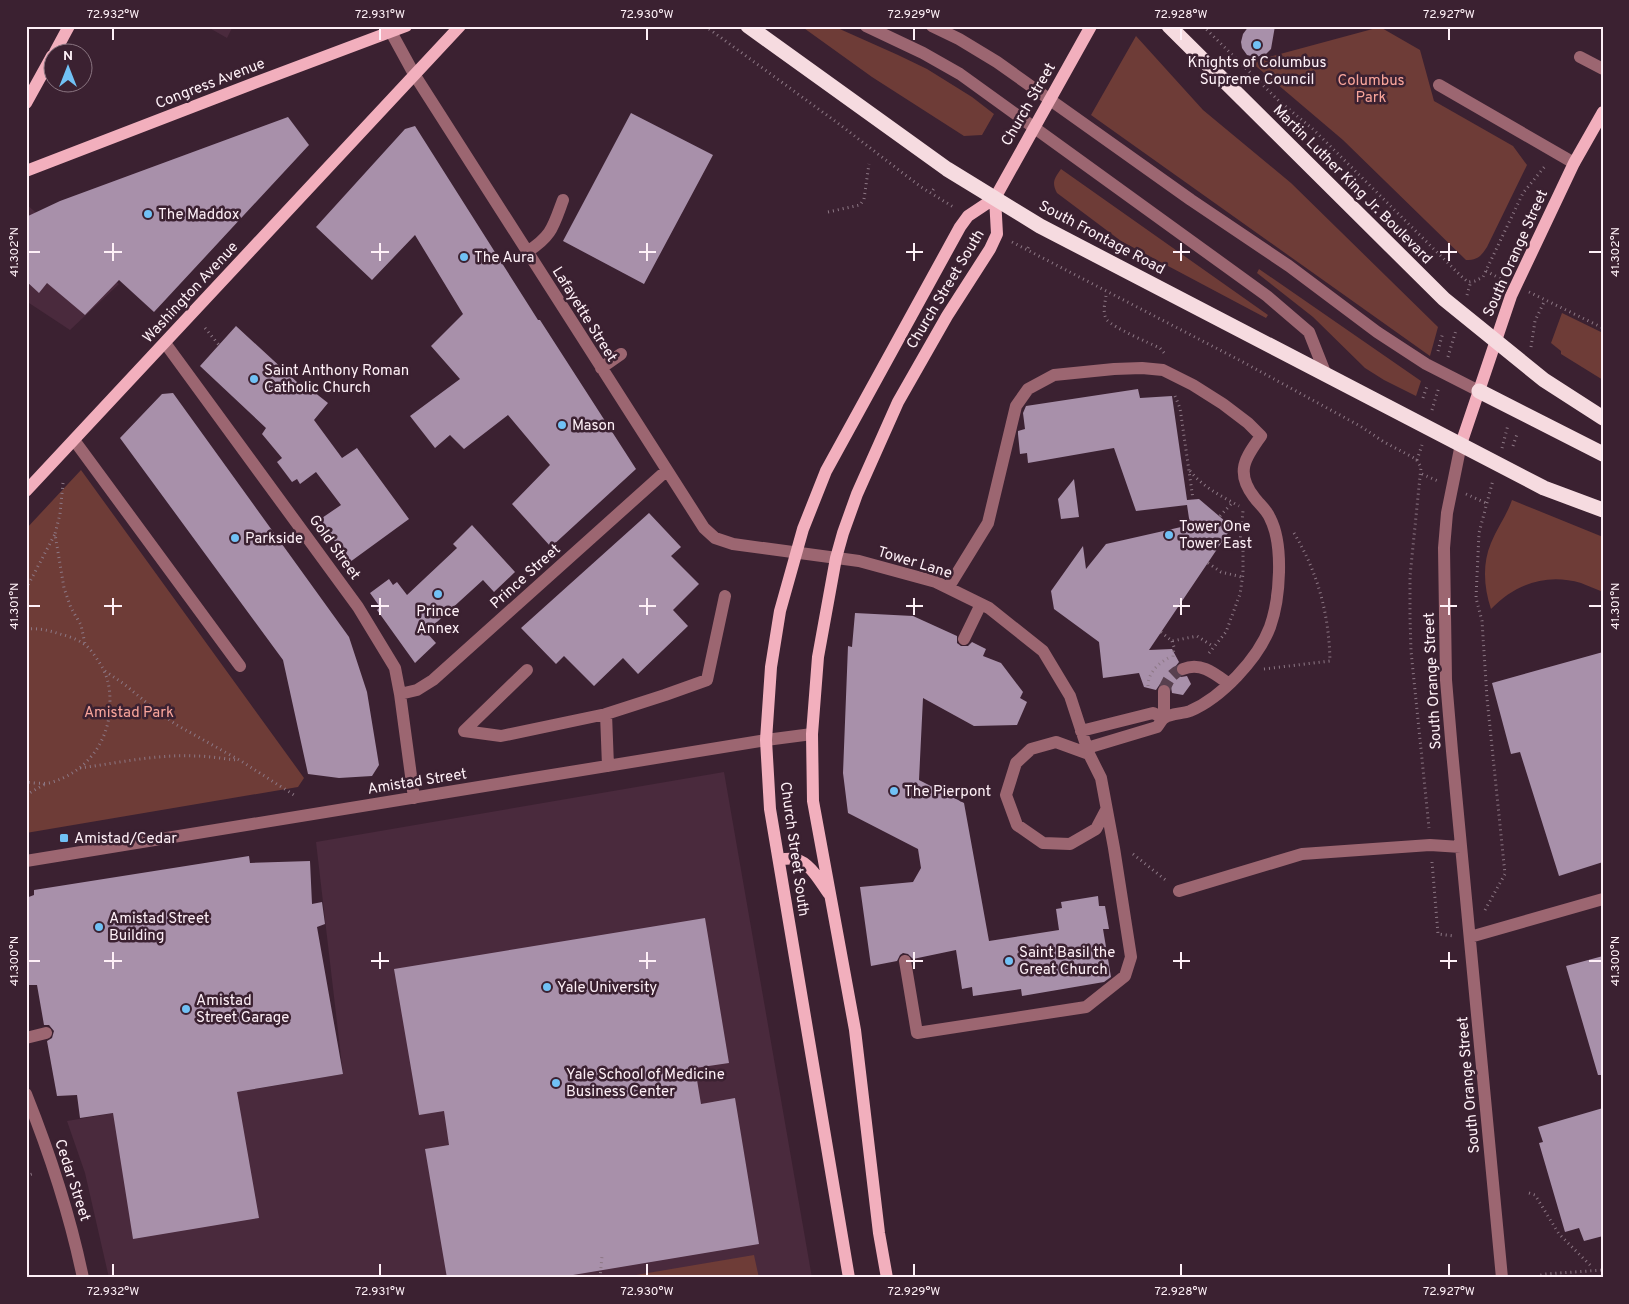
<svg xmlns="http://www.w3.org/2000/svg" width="1629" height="1304" font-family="Overpass,sans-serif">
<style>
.built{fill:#4a2a3d}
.green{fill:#6e3c37}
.building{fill:#a890aa}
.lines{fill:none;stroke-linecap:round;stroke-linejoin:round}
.minor-tunnel{stroke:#58404f;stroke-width:12;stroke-dasharray:12 6;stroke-linecap:butt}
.path{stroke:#8d7885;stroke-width:3;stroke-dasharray:1 4;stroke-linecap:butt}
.minor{stroke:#9c6671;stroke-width:12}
.major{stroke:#f2afbd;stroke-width:12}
.highway{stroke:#f6dbe0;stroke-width:15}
.ticks{fill:none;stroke:#fef0f7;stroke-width:2}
.poi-dot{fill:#71c1f5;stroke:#3b2131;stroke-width:2}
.labels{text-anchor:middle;stroke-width:5;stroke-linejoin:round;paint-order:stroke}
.poi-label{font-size:15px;fill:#fef0f7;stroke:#3b2131;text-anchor:start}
.park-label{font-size:15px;fill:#f9a59b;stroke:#3b2131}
.street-label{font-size:15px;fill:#fef0f7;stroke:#3b2131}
.neatline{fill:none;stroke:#fef0f7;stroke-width:2}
.ticks-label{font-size:12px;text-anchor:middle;fill:#fef0f7}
</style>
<rect width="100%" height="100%" fill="#3b2131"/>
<path class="built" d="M206 26H233L227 38Z
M26 204 119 284 70 330 26 301Z
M724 772 812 1278H109L85 1173 67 1121 343 1074 316 842Z"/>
<path class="green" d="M801 26H833L898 55 927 69 972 97 994 114 982 135 964 136 872 77Z
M1380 27 1420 50 1434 101 1513 146 1527 165 1487 247C1481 256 1478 260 1466 260L1343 140 1251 62Z
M1136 36 1203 110 1291 183 1438 327 1430 356 1091 115Z
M1061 169 1268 315 1266 318 1121 241 1057 193C1051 182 1055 178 1061 169Z
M1259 269 1421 381 1416 396 1384 380 1365 368 1313 317 1257 273Z
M1562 313 1603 333V380L1561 354V351L1551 343Z
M81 470 304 778 298 787 26 833V529Z
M1512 500 1603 537V592C1596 589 1588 586 1581 583 1546 573 1515 584 1491 609 1484 588 1482 564 1491 543 1497 528 1507 515 1512 500Z
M754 1255 759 1278H636V1275Z"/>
<path class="building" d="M1249 26H1275L1271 49 1265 55 1255 57 1247 55 1242 48 1241 42 1243 34Z
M631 113 713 155 644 284 563 241Z
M288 117 309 145 154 312 119 280 85 315 47 283 39 293 26 281V217L60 201Z
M415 126 538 320H540L636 469 551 547 512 504 550 465 508 415 464 449 450 435 435 448 410 416 460 379 431 346 463 314 415 235 372 280 316 227 405 129Z
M236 326 311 395 314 392 328 403 314 420 342 458 357 448 409 519 350 562 319 520 341 505 316 472 300 484 297 479 292 482 277 462 282 458 262 434 266 428 200 366Z
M1138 389 1140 398 1172 396 1187 500 1199 499 1232 527 1149 650 1172 649 1179 662 1175 667V672L1181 677 1187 676 1191 684 1183 695 1172 693 1171 687 1164 683 1160 684 1156 690 1144 687 1139 673 1103 678 1099 642 1054 609 1051 591 1083 546 1086 569 1106 544 1190 525 1187 505 1136 511 1114 448 1028 463 1027 453 1020 454 1018 434V431L1025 429 1023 413 1026 406Z
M173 393 349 637 367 692 379 765 372 776 339 778 308 774 283 660 120 438 162 394Z
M1074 479 1079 517 1061 519 1058 499Z
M649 513 681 547 671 556 699 584 673 610 688 626 638 674 623 658 594 686 564 656 556 664 521 628Z
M472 525 515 572 494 592 483 580 426 632 436 643 415 663 377 610 380 607 370 593 389 579 393 585 397 582 407 595 457 548 453 544Z
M855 613 913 616 957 636V643L961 646H968L972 642 986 649 983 656 1001 663 1023 692 1020 698 1027 702 1017 725 974 726 923 698 919 780 964 803 989 941 1059 930 1056 909 1062 908 1061 902 1098 896 1099 906H1105L1109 929H1103L1111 977 1104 982 1022 996 1021 989 973 996 972 987 962 989 956 950 913 959 908 954 903 953 900 955 897 961 871 966 860 887 913 882 921 868 918 849 848 813 843 773 848 646 852 647Z
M1603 652V862L1559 876 1520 752 1511 754 1492 683Z
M249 856 250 863 310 861 312 904 322 902 325 924 317 927 343 1074 237 1092 259 1218 133 1239 113 1113 80 1118 77 1095 57 1096 47 1041 52 1038 54 1031 49 1025H44L37 985H26V898L34 895V890Z
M705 918 729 1063 695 1068 701 1104 735 1098 759 1244 555 1278H447L425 1149 449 1145 444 1111 419 1115 394 969Z
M1603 956V1075H1598L1566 966Z
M1603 1108V1236L1584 1241 1579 1228 1565 1232 1539 1143 1543 1142 1538 1127Z"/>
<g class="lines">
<path class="minor-tunnel" d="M1164 691C1167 680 1172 673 1183 669"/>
<path class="path" d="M705 26 839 124 921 187 955 208
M1203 26 1279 101 1314 130 1461 276 1468 282 1475 281 1483 277 1523 193 1546 165
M933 190 935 187
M828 212 860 205 864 199 869 164
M1012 242 1241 361 1360 426 1384 442 1416 459 1421 467 1410 576V617L1411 651 1429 828
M1028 248 1030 244
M1486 271 1501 279
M1529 292 1603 328
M1467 295 1471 281
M1106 296C1105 303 1102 313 1107 320 1114 328 1149 343 1160 348L1165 354
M205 328 219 345
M1531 347 1535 321 1545 300
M1438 351 1443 332
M1448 357 1456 330
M1175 396 1180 408 1193 499
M1423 398 1427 386
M1432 410 1439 387
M1513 446 1517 434
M1502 448 1508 425
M1417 460 1422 445
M1190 471C1203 487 1221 496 1239 506
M1422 474 1438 481
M63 483 60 514 55 534 64 588 71 608 81 625 85 644
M1466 494 1486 503
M1220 516 1233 502
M1208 563 1221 572 1242 577
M26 589 55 534
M26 629C38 628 48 630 60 634 68 636 77 639 84 644 90 648 95 656 99 662 107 674 110 686 110 701 111 740 87 773 49 783 42 784 33 783 26 782
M1161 632 1172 641 1197 636 1214 647
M1172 641 1174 647 1173 657
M1209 653 1226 632 1240 594 1243 574V550L1240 542 1243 511
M1264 669 1330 661C1329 614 1318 573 1294 533
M105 671 124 684 147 703 175 724 241 761 294 795
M1148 686C1148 672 1159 663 1170 657
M80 768C118 763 157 754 195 756 209 756 224 759 238 760
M26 795 47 783
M1133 854 1168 882
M1432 862 1438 934 1454 936
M1485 910 1505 874 1487 698 1482 621 1476 598 1479 533 1493 480
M26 1176 35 1173
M1529 1193 1535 1195 1559 1234 1590 1265
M600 1278 602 1256
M1531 1278 1545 1274 1603 1270"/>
<path class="minor" d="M866 26 923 53 960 74 1267 296 1309 332 1326 375
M932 26 959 39 997 62 1191 200 1289 266 1377 332 1426 364 1479 391
M391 32 414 74 704 528 715 538 733 544 859 561 936 582 989 608 1043 651 1070 696 1089 754 1101 778 1114 848 1131 957 1125 976 1086 1007 917 1033 905 961
M1580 57 1603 69
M1439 85 1574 163
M527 252C552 236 553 227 563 200
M165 343 358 607 395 668 400 694 414 798
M601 368 621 354
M74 440 240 666
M1461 444 1447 513 1444 548 1446 680 1452 751 1502 1278
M948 588 988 523 1016 406 1028 389 1054 375 1114 369 1142 368 1163 370 1193 385 1223 404 1248 423 1261 436C1245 458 1235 472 1254 497 1259 504 1267 510 1270 518 1284 545 1280 599 1270 627 1258 659 1221 698 1190 711 1182 714 1171 713 1164 718 1161 720 1159 725 1157 727L1087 748
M964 639 981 604
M1183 669C1201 662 1214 673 1229 684
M527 670 464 731 501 736 606 714
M1164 691V718
M400 694 417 690 433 680 666 471
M1081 731 1153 713 1164 718
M1089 754 1056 742 1031 749 1016 763 1006 795 1017 825 1043 843 1070 844 1096 829 1106 810
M608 766 606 714 665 695 707 680 725 596
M26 861 766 740 812 734
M1179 891 1302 854 1430 845 1461 847
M1470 937 1603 899
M26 1038 46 1033
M26 1094C50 1154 70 1215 83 1278"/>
<path class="major" d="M55 52 69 26
M26 103 52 56
M26 171 257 82 406 26
M1461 444 1511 296 1574 163 1603 112
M26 491 460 26
M779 860C784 859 790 858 795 859 811 863 820 882 829 894
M849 1278 770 809 766 740 771 667 780 611 803 529 826 471 960 227 968 216 995 198 1091 26
M887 1278 879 1233 855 1030 813 801 812 734 818 657 836 558 843 533 857 494 898 402 947 316 990 249 997 234 995 198"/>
<path class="highway" d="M748 26 947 169 1040 226 1544 488 1603 510
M1169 26 1444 299 1544 380 1603 418
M1479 391 1603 454"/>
</g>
<path class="ticks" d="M113 28V40M380 28V40M647 28V40M914 28V40M1181 28V40M1449 28V40M113 243V261M380 243V261M647 243V261M914 243V261M1181 243V261M1449 243V261M28 252H40M104 252H122M371 252H389M639 252H656M906 252H923M1173 252H1190M1440 252H1457M1589 252H1602M113 598V615M380 598V615M647 598V615M914 598V615M1181 598V615M1449 598V615M28 606H40M104 606H122M371 606H389M639 606H656M906 606H923M1173 606H1190M1440 606H1457M1589 606H1602M113 952V969M380 952V969M647 952V969M914 952V969M1181 952V969M1449 952V969M28 961H40M104 961H122M371 961H389M639 961H656M906 961H923M1173 961H1190M1440 961H1457M1589 961H1602M113 1264V1276M380 1264V1276M647 1264V1276M914 1264V1276M1181 1264V1276M1449 1264V1276"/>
<g class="poi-dot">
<circle cx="1257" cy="45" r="5"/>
<circle cx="148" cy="214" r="5"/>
<circle cx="464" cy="257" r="5"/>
<circle cx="254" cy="379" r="5"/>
<circle cx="562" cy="425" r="5"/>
<circle cx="1169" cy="535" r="5"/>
<circle cx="235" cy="538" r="5"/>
<circle cx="438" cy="594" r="5"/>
<circle cx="894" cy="791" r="5"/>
<rect x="59" y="833" width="10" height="10" rx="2.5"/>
<circle cx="99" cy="927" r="5"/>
<circle cx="1009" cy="961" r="5"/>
<circle cx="547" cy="987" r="5"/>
<circle cx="186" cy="1009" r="5"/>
<circle cx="556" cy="1083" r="5"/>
</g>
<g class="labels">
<g class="poi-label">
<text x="1257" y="67" text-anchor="middle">Knights of Columbus<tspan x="1257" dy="17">Supreme Council</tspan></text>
<text x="158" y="219">The Maddox</text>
<text x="474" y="262">The Aura</text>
<text x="264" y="375">Saint Anthony Roman<tspan x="264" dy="17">Catholic Church</tspan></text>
<text x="572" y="430">Mason</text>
<text x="1179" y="531">Tower One<tspan x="1179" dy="17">Tower East</tspan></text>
<text x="245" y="543">Parkside</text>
<text x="438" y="616" text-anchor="middle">Prince<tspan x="438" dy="17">Annex</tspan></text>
<text x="904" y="796">The Pierpont</text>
<text x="74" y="843">Amistad/Cedar</text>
<text x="109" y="923">Amistad Street<tspan x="109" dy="17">Building</tspan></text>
<text x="1019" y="957">Saint Basil the<tspan x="1019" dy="17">Great Church</tspan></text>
<text x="557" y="992">Yale University</text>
<text x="196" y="1005">Amistad<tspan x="196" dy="17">Street Garage</tspan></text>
<text x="566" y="1079">Yale School of Medicine<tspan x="566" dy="17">Business Center</tspan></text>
</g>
<g class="park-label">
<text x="1371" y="85">Columbus<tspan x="1371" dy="17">Park</tspan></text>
<text x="129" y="717">Amistad Park</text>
</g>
<g class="street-label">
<text transform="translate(210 83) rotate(-21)" y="5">Congress Avenue</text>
<text transform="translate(1028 104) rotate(-60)" y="5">Church Street</text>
<text transform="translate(1353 184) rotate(45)" y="5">Martin Luther King Jr. Boulevard</text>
<text transform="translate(1102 237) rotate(28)" y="5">South Frontage Road</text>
<text transform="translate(1515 253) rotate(-66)" y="5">South Orange Street</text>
<text transform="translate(945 289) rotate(-59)" y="5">Church Street South</text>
<text transform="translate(190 292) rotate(-47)" y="5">Washington Avenue</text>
<text transform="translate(585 314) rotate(58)" y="5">Lafayette Street</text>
<text transform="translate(335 547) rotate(54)" y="5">Gold Street</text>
<text transform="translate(915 562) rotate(17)" y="5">Tower Lane</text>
<text transform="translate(525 576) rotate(-42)" y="5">Prince Street</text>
<text transform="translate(1432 681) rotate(-93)" y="5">South Orange Street</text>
<text transform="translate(417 781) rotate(-9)" y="5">Amistad Street</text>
<text transform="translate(795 849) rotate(82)" y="5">Church Street South</text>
<text transform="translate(1468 1085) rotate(-95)" y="5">South Orange Street</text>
<text transform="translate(73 1180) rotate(72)" y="5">Cedar Street</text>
</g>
</g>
<rect width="1629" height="1304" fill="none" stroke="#3b2131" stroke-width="55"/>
<g transform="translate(68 68)"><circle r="24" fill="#3b2131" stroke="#897480"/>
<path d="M0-4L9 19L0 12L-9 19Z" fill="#71c1f5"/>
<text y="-8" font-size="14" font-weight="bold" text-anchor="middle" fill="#fef0f7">N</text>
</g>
<rect x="28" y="28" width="1574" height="1248" class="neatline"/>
<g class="ticks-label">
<text x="113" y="18">72.932°W</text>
<text x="380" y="18">72.931°W</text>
<text x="647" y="18">72.930°W</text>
<text x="914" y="18">72.929°W</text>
<text x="1181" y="18">72.928°W</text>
<text x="1449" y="18">72.927°W</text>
<text transform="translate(14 252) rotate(-90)" y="4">41.302°N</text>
<text transform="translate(1615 252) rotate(-90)" y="4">41.302°N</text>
<text transform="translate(14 606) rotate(-90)" y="4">41.301°N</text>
<text transform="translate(1615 606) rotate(-90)" y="4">41.301°N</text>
<text transform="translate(14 961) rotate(-90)" y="4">41.300°N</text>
<text transform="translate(1615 961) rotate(-90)" y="4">41.300°N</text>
<text x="113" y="1295">72.932°W</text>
<text x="380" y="1295">72.931°W</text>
<text x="647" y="1295">72.930°W</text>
<text x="914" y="1295">72.929°W</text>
<text x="1181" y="1295">72.928°W</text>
<text x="1449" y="1295">72.927°W</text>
</g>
</svg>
